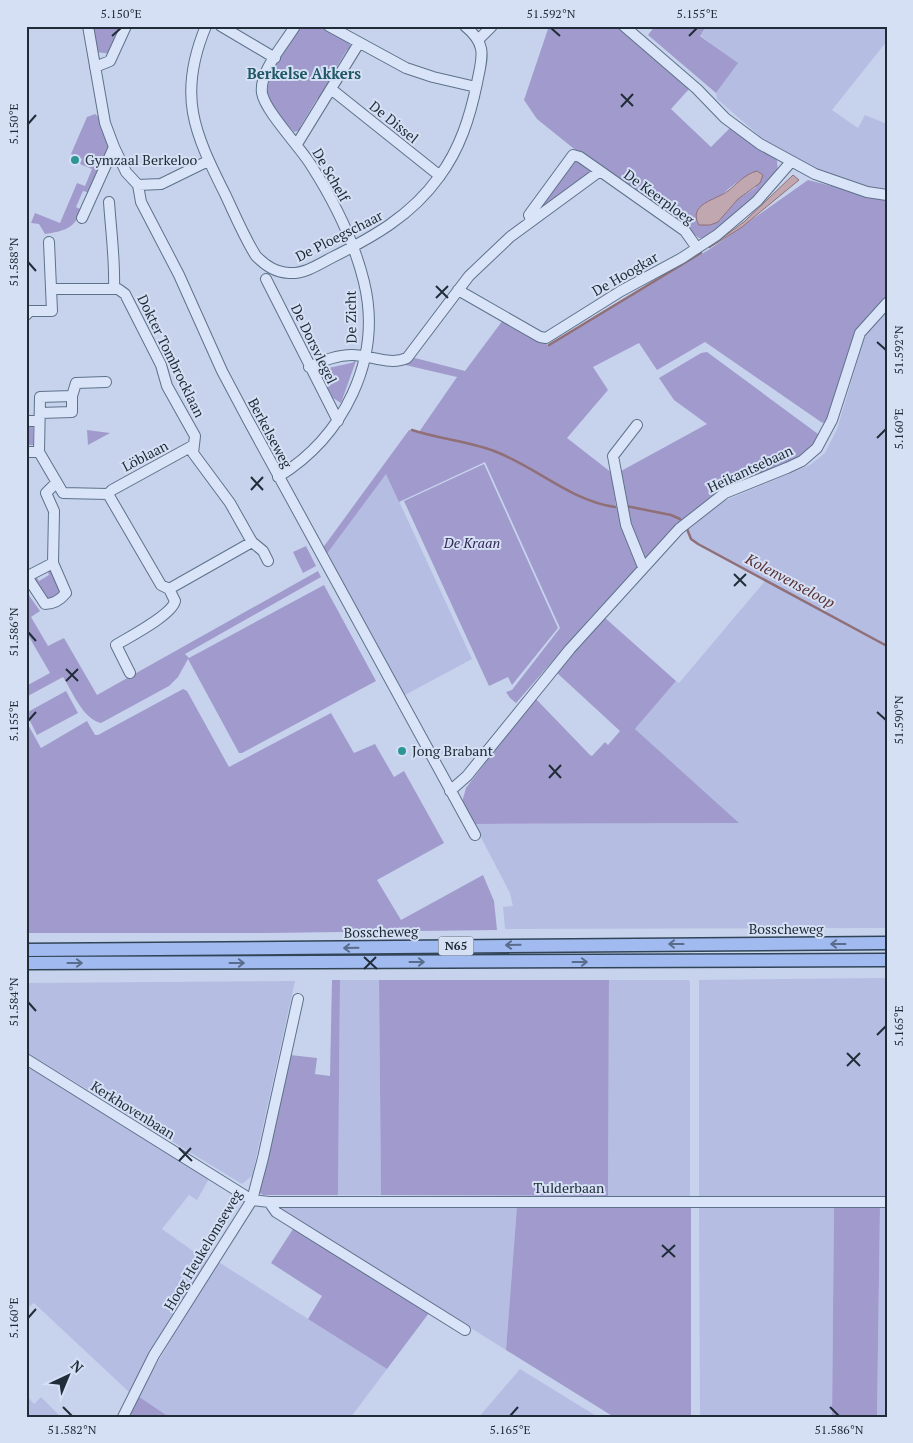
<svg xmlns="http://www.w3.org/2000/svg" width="913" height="1443" font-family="'PT Serif',serif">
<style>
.farmland{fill:#b5bde3}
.green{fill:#a09bcc;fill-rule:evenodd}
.water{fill:#c1a8b0;stroke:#906f77}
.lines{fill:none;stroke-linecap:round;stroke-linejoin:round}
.stream{stroke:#906f77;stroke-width:2.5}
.minor-casing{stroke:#5d7289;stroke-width:12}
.major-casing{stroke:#314557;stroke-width:15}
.minor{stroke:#dae4f8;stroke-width:10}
.major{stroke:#a1baef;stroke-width:12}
.oneway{stroke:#5a6c8b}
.ticks{fill:none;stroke:#202d39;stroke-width:2}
.poi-dot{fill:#2e9694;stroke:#d6e0f5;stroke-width:2}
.labels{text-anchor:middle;stroke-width:4;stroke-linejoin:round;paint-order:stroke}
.shield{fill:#d6e0f5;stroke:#576371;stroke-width:1}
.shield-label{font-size:12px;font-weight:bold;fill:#202d39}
.street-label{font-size:14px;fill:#202d39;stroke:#d6e0f5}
.poi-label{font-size:14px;fill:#202d39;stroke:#d6e0f5;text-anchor:start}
.park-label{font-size:14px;font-style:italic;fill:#322755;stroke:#d6e0f5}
.neighbourhood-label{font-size:15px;font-weight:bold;fill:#205865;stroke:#d6e0f5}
.water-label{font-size:15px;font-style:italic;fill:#593033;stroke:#d6e0f5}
.neatline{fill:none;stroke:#202d39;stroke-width:2}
.ticks-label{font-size:12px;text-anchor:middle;fill:#202d39}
</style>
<rect width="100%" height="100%" fill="#c7d3ed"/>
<path class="farmland" d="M706 26H887V41L832 110 858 128 865 115 887 124V192L835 178 787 156 763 139 717 99 716 93 737 63 700 35Z
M887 312V928L505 929 503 907 513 906 510 893 474 824 738 823 635 729 676 681 679 683 765 581 692 541 687 530 724 501 810 465 825 453 837 429 864 339 868 330Z
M386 473 472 659 403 696 326 555Z
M887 978V1197L699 1196V980Z
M340 980H379L381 1195H338Z
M609 980H689L690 982V1197L608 1196Z
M295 981 252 1176 242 1184 26 1052V983Z
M26 1062 210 1177 197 1200 189 1195 162 1229 207 1261 129 1392 34 1303 26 1309Z
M517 1206 506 1350 276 1207Z
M699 1206H834L832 1417H700Z
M880 1206H887V1417H877Z
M217 1261 387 1369 351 1417H169L138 1396Z
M520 1369 598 1417H479Z
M26 1395 34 1404 41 1397 61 1417H26Z"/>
<path class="green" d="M91 26 122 28 112 54 96 52Z
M301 26H319L349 43 351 48 347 50 333 73V77L320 98 317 99 300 127 301 130 294 132C286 123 276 113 270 102 259 80 289 45 301 26Z
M549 26H617L690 88 671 109 711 147 732 126 777 160 778 173 743 209 707 238H699L573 148 537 119 524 100ZM757 171 763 175 755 188 738 199 718 222 710 225H699L697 221C714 202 733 181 757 171Z
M655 26H706L700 36 738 63 716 93 648 35Z
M95 114 99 117 109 149 90 193 83 191 76 207 82 210C74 229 64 231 45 234L39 224 31 223 35 213 60 223 77 183 85 186 92 169 80 164 82 159 71 154 87 117Z
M576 159 593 171 536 213Z
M808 180 887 200V297L870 313 857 331 826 424 821 422 705 342 657 370 639 343 593 367 608 390 567 438 612 473 616 507 625 509 621 471 707 424 674 400 659 378 701 353 707 352 818 434 820 437 801 458 752 479 674 529 591 617 516 703 510 698 506 692 512 690 560 628 485 462 399 502 386 474 326 555 322 549 409 430 419 432 457 377 401 364 415 358 465 371 503 320 548 345 710 249Z
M352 358H357L341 403 333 398 317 367 324 369 351 363 354 362Z
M26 426H33V445H26Z
M87 430 110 433 88 445Z
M484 464 558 628 512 685 508 677 489 686 404 501Z
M306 546 316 566 303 573 293 552Z
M47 570H50L62 592 46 601 34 578 36 576 39 581 49 575Z
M318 571 321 577 185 654 189 658 324 585 376 681 242 753H239L188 659 178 677 169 686 101 723C83 719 72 691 63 677L26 697V686L50 673 28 635 26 591 40 611 31 617 48 646 64 638 97 695Z
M604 617 676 681 635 729 739 823 474 824 462 802 466 788 535 698 590 755 592 756 605 742 608 745 620 731 556 672Z
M183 689 187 691 229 767 331 713 354 753 375 744 394 777 404 771 444 843 377 880 401 920 483 875 494 901 497 930 266 933H26V721L41 748 87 721 95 735H98Z
M66 691 78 713 37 735 26 713Z
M332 980H340L338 1195H263L258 1192 290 1055 317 1058 315 1074 330 1076Z
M379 980H609L608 1196 381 1195Z
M517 1206H691V1417H614L506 1350Z
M834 1206H880L877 1417H832Z
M293 1229 429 1313 387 1369 308 1319 322 1296 271 1263Z
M138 1396 169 1417H127Z"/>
<path class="water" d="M757 171 763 175 760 183 738 199 718 222 710 225H699C687 204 716 200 728 191 737 184 745 174 757 171Z
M793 175 799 180 742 227 709 248 745 221Z"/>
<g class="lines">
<path class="stream" d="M549 345 701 253
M412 430C439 439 468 441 494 451 537 467 569 500 615 507
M626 506 671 515 680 519
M687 529 691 539 698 544 887 646"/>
<defs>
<path id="minor" d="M88 26 105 123 114 147 126 172 138 185 141 202 179 275 222 371 248 420 475 835
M206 26C177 95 194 132 225 194 235 215 244 237 256 256 266 266 275 272 289 273 304 274 318 265 331 258 373 237 411 216 439 177 460 149 470 117 477 83 482 57 488 45 465 26
M221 26 275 58
M329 26 406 68 433 77 476 87
M624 26 697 89 725 118 760 144 815 174 867 192 887 195
M479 39 492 26
M95 67 110 61 126 26
M331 89 440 176
M297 144 359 43
M138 185 161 184 208 161
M109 202C111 231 115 259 114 288
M82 218 114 147
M531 220 529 215 573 155 580 157 600 171
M266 279 338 421
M52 289H118L125 294 161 365 167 386 195 436 193 453 230 503 252 542 263 551 268 561
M458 290 540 337 546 338 621 291 682 258 717 235 757 201 790 163
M26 315 30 311H52L49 242
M309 367C323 361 336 355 352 355 370 355 390 366 407 358L469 276 510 237 600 171 685 231 697 248
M40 413 72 412V396L76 383 106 382
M26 421H39
M637 425 613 456 626 525 643 567
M26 452H39L63 493 108 494
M39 452 40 397 72 396
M278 477C343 437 383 360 364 282 354 241 334 201 311 165 300 147 265 111 262 93 259 71 284 45 295 26
M26 575 45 604C54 604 61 599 66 593L53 563 54 511 46 493 56 483
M28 576 53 563
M169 589 252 542
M130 673 116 645C129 637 172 615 175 601L169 589 161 585 108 494 112 490 194 445
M450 791 467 776 570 649 679 529 725 493 787 468 802 461 817 448 832 420 860 333 887 303
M26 1059 252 1200 269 1202H887
M269 1202 276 1212 465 1330
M123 1417 154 1355 252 1200 263 1158 298 999"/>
<path id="major" d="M26 950 887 943
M26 963 887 960"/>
</defs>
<use href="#minor" class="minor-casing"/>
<use href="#major" class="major-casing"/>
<use href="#minor" class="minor"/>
<use href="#major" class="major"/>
</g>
<defs><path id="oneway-shaft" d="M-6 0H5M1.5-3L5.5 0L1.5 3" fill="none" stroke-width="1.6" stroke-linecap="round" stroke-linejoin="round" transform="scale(1.25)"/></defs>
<g class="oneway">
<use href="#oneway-shaft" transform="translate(676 944) rotate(180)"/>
<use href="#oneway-shaft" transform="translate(838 944) rotate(180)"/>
<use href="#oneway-shaft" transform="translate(513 945) rotate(179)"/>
<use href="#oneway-shaft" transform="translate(351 948) rotate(179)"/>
<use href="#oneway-shaft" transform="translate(417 962)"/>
<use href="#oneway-shaft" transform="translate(580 962)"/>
<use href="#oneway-shaft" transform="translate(75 963)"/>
<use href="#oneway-shaft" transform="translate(237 963)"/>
</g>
<path class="ticks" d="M551 28 560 36M112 36 121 28M689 36 697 28M621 94 633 106M621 107 633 94M28 124 36 115M28 262 36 271M436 286 448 298M436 298 448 286M877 342 886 350M877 438 886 429M251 477 263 490M251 490 263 477M734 574 746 586M734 586 746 574M28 632 36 641M66 669 78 681M66 681 78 669M877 712 886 720M28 721 36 712M549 765 561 778M549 778 561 765M364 957 377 969M364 969 376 957M28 1002 36 1011M877 1035 886 1026M847 1053 860 1066M847 1066 860 1053M179 1148 192 1161M179 1161 191 1148M662 1245 675 1257M662 1257 675 1245M28 1318 36 1309M63 1407 72 1416M830 1407 839 1416M510 1416 518 1407"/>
<g class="poi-dot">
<circle cx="75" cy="160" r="5"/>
<circle cx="402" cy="751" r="5"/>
</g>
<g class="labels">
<rect class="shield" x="438.5" y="936.5" width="35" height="19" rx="4"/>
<g class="shield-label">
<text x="456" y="950">N65</text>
</g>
<g class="street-label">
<text transform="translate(394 122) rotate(39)" y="5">De Dissel</text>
<text transform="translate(331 175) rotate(60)" y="5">De Schelf</text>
<text transform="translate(659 197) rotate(36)" y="5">De Keerploeg</text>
<text transform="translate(339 236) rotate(-27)" y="5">De Ploegschaar</text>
<text transform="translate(625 274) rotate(-30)" y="5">De Hoogkar</text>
<text transform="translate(351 317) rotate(-91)" y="5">De Zicht</text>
<text transform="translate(314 344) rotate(64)" y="5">De Dorsvlegel</text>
<text transform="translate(171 356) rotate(64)" y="5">Dokter Tombrocklaan</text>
<text transform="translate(270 433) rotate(62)" y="5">Berkelseweg</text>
<text transform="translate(145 456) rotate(-28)" y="5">Löblaan</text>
<text transform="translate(750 469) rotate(-25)" y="5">Heikantsebaan</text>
<text x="786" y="934">Bosscheweg</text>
<text transform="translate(381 932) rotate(-1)" y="5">Bosscheweg</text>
<text transform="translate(133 1110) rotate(32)" y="5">Kerkhovenbaan</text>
<text x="569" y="1193">Tulderbaan</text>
<text transform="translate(203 1250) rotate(-59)" y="5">Hoog Heukelomseweg</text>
</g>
<g class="poi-label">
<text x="85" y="165">Gymzaal Berkeloo</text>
<text x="412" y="756">Jong Brabant</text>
</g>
<g class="park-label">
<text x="472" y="548">De Kraan</text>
</g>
<g class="neighbourhood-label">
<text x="304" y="79">Berkelse Akkers</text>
</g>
<g class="water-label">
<text transform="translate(790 581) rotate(28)" y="5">Kolenvenseloop</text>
</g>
</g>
<rect width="913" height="1443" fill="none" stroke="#d6e0f5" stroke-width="55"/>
<g transform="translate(68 1376) rotate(44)" stroke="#d6e0f5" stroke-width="4" paint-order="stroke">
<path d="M0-4L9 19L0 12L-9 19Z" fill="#202d39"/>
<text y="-8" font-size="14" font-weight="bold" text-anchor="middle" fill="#202d39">N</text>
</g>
<rect x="28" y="28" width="858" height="1388" class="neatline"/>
<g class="ticks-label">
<text x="121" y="18">5.150°E</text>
<text x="551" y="18">51.592°N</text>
<text x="697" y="18">5.155°E</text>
<text transform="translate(14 124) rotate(-90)" y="4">5.150°E</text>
<text transform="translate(14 262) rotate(-90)" y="4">51.588°N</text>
<text transform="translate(899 350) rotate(-90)" y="4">51.592°N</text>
<text transform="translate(899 429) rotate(-90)" y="4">5.160°E</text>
<text transform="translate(14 632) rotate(-90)" y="4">51.586°N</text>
<text transform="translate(899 720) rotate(-90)" y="4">51.590°N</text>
<text transform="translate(14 721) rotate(-90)" y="4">5.155°E</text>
<text transform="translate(14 1002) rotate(-90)" y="4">51.584°N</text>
<text transform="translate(899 1026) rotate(-90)" y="4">5.165°E</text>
<text transform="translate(14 1318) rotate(-90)" y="4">5.160°E</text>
<text x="72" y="1434">51.582°N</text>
<text x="510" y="1434">5.165°E</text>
<text x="839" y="1434">51.586°N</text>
</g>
</svg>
